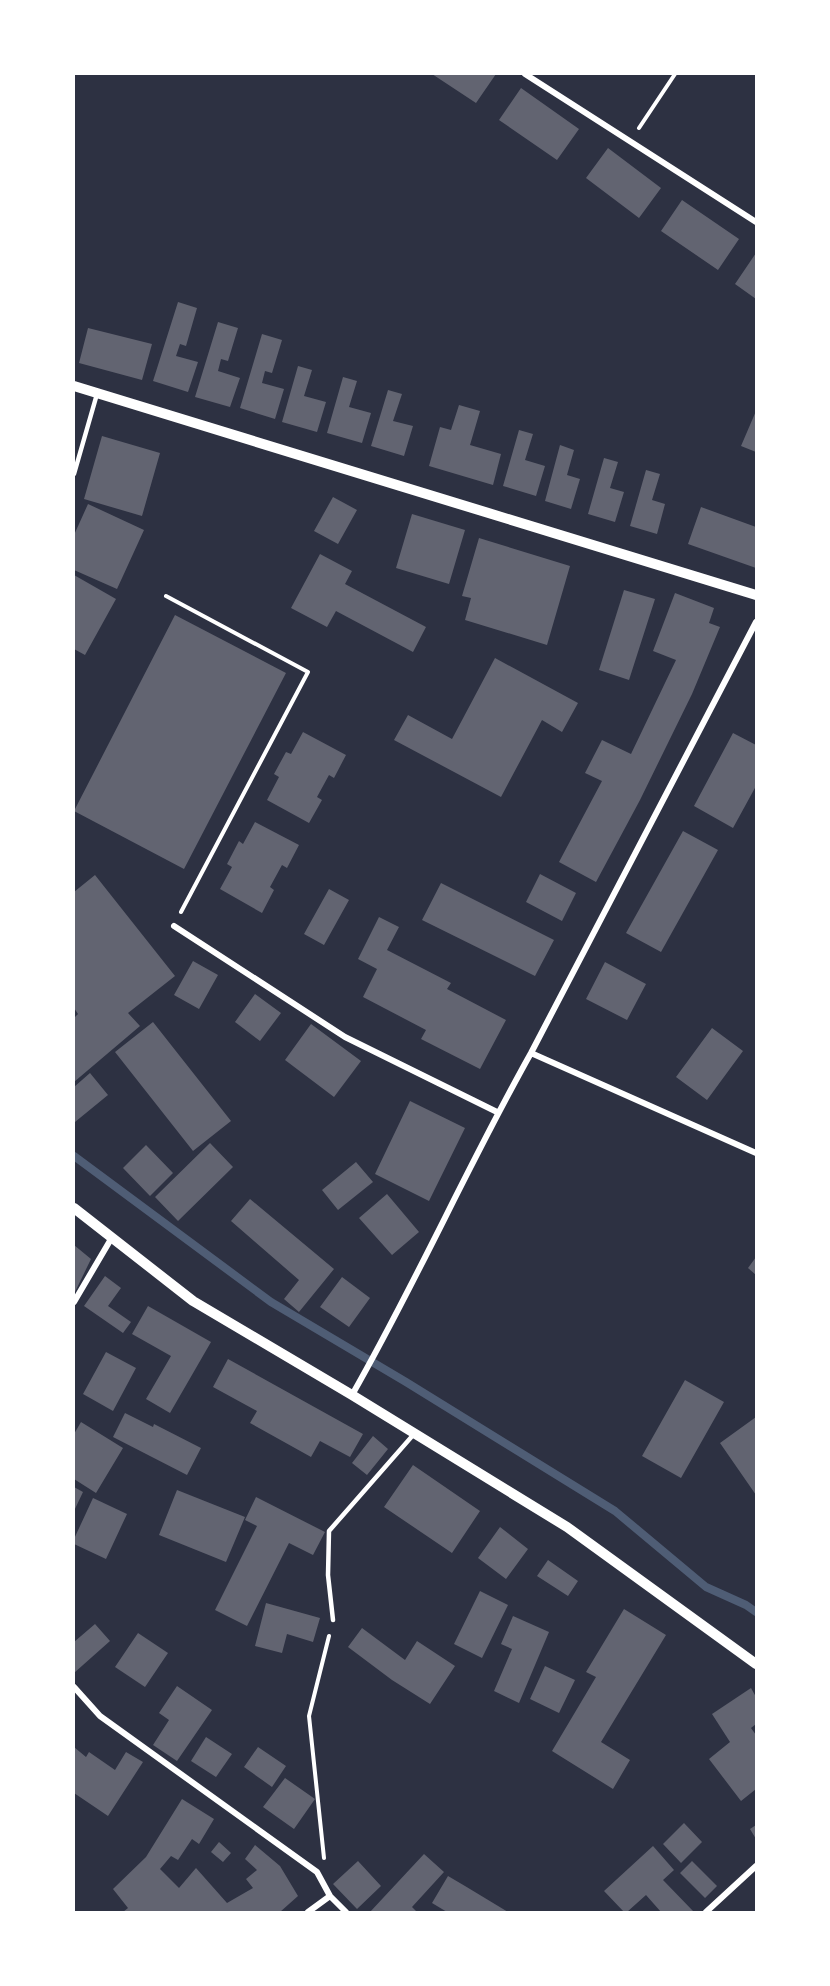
<svg xmlns="http://www.w3.org/2000/svg" width="830" height="1986" font-family="Merriweather,serif">
<style>
.lines{fill:none;stroke-linecap:round;stroke-linejoin:round}
.stream{stroke:#4f5d75;stroke-width:8}
.building{fill:#626471}
.path{stroke:#fff;stroke-width:4}
.service{stroke:#fff;stroke-width:4.5}
.minor{stroke:#fff;stroke-width:6}
.tertiary{stroke:#fff;stroke-width:10}
</style>
<rect width="100%" height="100%" fill="#2d3142"/>
<g class="lines">
<path class="stream" d="M74 1156 271 1302 406 1382 615 1511 706 1587 746 1605 756 1612"/>
</g>
<path class="building" d="M432 74H496L476 103Z
M521 88 579 129 557 160 499 120Z
M608 148 661 188 639 218 586 178Z
M682 200 739 239 718 270 661 231Z
M756 253V299L735 284Z
M178 302 197 308 186 346 180 344 176 356 198 362 188 392 153 381Z
M218 322 238 328 228 361 221 359 218 371 240 378 230 407 195 397Z
M88 328 152 344 142 380 79 363Z
M262 334 282 340 272 373 265 371 262 383 284 389 275 419 240 408Z
M298 366 312 370 304 396 326 402 317 432 282 422Z
M343 377 357 381 349 407 371 413 362 443 327 433Z
M388 390 402 394 393 421 413 426 404 456 371 446Z
M459 405 480 411 470 445 501 454 493 485 429 466 440 427 451 430Z
M756 411V452L741 446Z
M519 430 533 434 525 460 545 466 536 496 503 486Z
M102 436 160 453 142 516 84 499Z
M560 445 574 450 567 475 580 479 571 509 545 501Z
M604 458 618 462 610 488 624 492 615 522 588 514Z
M646 470 660 474 652 500 665 504 657 534 630 526Z
M333 497 357 510 338 544 314 531Z
M88 504 144 530 117 589 74 570V535Z
M701 507 756 527V568L688 544Z
M412 514 465 530 449 584 396 568Z
M479 538 570 566 547 645 465 620 471 598 462 596Z
M320 554 352 571 345 584 426 627 413 652 336 611 327 627 291 608Z
M74 575 116 599 85 655 74 649Z
M624 590 655 599 629 680 599 670Z
M675 593 714 608 709 623 720 627 692 694 640 800 596 882 559 862 602 781 585 773 602 740 631 754 676 660 653 651Z
M175 615 286 673 184 869 74 811Z
M495 658 578 703 562 732 542 720 501 797 394 740 408 715 452 739Z
M303 732 346 755 334 778 329 775 317 797 322 800 309 823 267 800 279 777 274 774 286 752 291 754Z
M733 733 756 745V786L733 828 694 806Z
M255 822 299 845 287 868 282 865 270 887 274 890 262 913 220 889 232 867 227 864 239 841 243 844Z
M683 831 718 850 661 952 626 933Z
M540 874 576 893 562 921 526 902Z
M95 875 175 976 128 1013 140 1026 74 1082V1018L78 1014 74 1008V892Z
M441 883 554 940 535 976 422 920Z
M329 889 349 900 324 945 304 934Z
M379 917 399 927 387 950 451 983 447 989 506 1020 480 1069 421 1039 426 1030 363 997 377 969 358 959Z
M193 961 218 975 199 1009 174 995Z
M605 962 646 984 627 1020 586 999Z
M255 994 281 1013 260 1041 235 1022Z
M153 1022 231 1121 193 1151 115 1052Z
M311 1024 361 1061 334 1097 285 1060Z
M712 1028 743 1051 707 1100 676 1077Z
M90 1073 108 1095 75 1122 74 1087Z
M410 1101 465 1128 429 1201 375 1174Z
M210 1143 233 1167 178 1221 155 1197Z
M146 1145 173 1173 150 1196 123 1168Z
M356 1162 373 1182 338 1210 322 1190Z
M387 1194 419 1232 392 1255 359 1218Z
M250 1199 334 1269 299 1312 284 1299 299 1280 231 1221Z
M74 1245 91 1259 74 1294Z
M756 1257V1275L748 1268Z
M105 1276 121 1288 108 1306 131 1322 123 1333 84 1306Z
M342 1277 370 1298 349 1327 320 1307Z
M148 1306 211 1342 170 1413 146 1399 171 1356 132 1334Z
M106 1352 136 1368 113 1411 83 1394Z
M228 1359 363 1434 350 1457 320 1441 311 1457 250 1423 257 1411 213 1387Z
M685 1380 724 1402 681 1478 642 1456Z
M125 1413 153 1427 154 1424 201 1448 187 1475 113 1437Z
M756 1417V1495L720 1443Z
M81 1422 123 1448 96 1493 74 1479V1434Z
M373 1436 388 1449 367 1475 352 1463Z
M413 1465 480 1511 452 1553 384 1507Z
M74 1487 83 1492 74 1511Z
M177 1490 245 1517 226 1562 159 1535Z
M256 1497 325 1532 313 1555 289 1543 247 1626 215 1610 257 1526 245 1520Z
M93 1498 127 1514 106 1559 74 1544V1539Z
M500 1527 528 1549 506 1579 478 1558Z
M548 1560 578 1581 568 1596 537 1576Z
M480 1591 508 1605 482 1658 454 1644Z
M266 1603 320 1618 313 1642 287 1634 282 1653 255 1646Z
M624 1609 666 1635 601 1742 630 1760 613 1789 552 1751 596 1677 586 1672Z
M513 1616 549 1632 519 1703 494 1691 512 1649 501 1644Z
M95 1624 110 1641 74 1673V1642Z
M362 1628 405 1660 417 1641 455 1666 430 1704 392 1680 348 1647Z
M138 1633 168 1653 145 1687 115 1667Z
M545 1666 575 1680 559 1713 530 1699Z
M177 1686 212 1710 177 1761 153 1745 169 1720 159 1713Z
M751 1688 756 1697V1724L751 1728 756 1735V1789L741 1801 709 1759 730 1742 712 1714Z
M206 1737 232 1754 216 1777 191 1761Z
M74 1747 86 1757 89 1752 115 1770 126 1752 143 1762 108 1816 74 1793Z
M258 1747 286 1766 272 1787 244 1767Z
M285 1778 315 1799 294 1829 263 1807Z
M182 1799 214 1819 199 1844 192 1839 178 1860 171 1856 160 1869 179 1888 196 1868 227 1903 253 1888 246 1879 257 1870 245 1859 255 1845 280 1866 298 1896 280 1912H201L199 1911 197 1912H123L128 1908 113 1889 146 1857Z
M684 1823 702 1842 681 1863 663 1844Z
M756 1825V1839L750 1829Z
M219 1842 231 1853 223 1862 211 1852Z
M653 1846 674 1870 663 1880 694 1912H661L646 1895 627 1912H624L604 1891Z
M424 1854 444 1872 412 1907 416 1911 414 1912H370Z
M358 1861 381 1886 357 1909 333 1884Z
M692 1861 717 1886 705 1898 680 1873Z
M448 1876 465 1886 508 1912H447L432 1903Z"/>
<g class="lines">
<path class="path" d="M639 128 675 74
M166 596 308 672 181 912
M324 1858 309 1716 329 1636"/>
<path class="service" d="M74 474 97 394
M333 1620 328 1575 329 1531 414 1434"/>
<path class="minor" d="M525 74 756 222
M174 926 345 1037 497 1112
M531 1053 756 1153
M74 1302 111 1239
M352 1395C416 1283 468 1165 531 1053L756 622
M74 1687 100 1716 317 1872 330 1896 308 1912
M330 1896 346 1912
M706 1912 756 1866"/>
<path class="tertiary" d="M74 386 756 595
M74 1208 193 1301 352 1395 567 1527 756 1664"/>
</g>
<rect width="830" height="1986" fill="none" stroke="#ffffff" stroke-width="150"/>
</svg>
